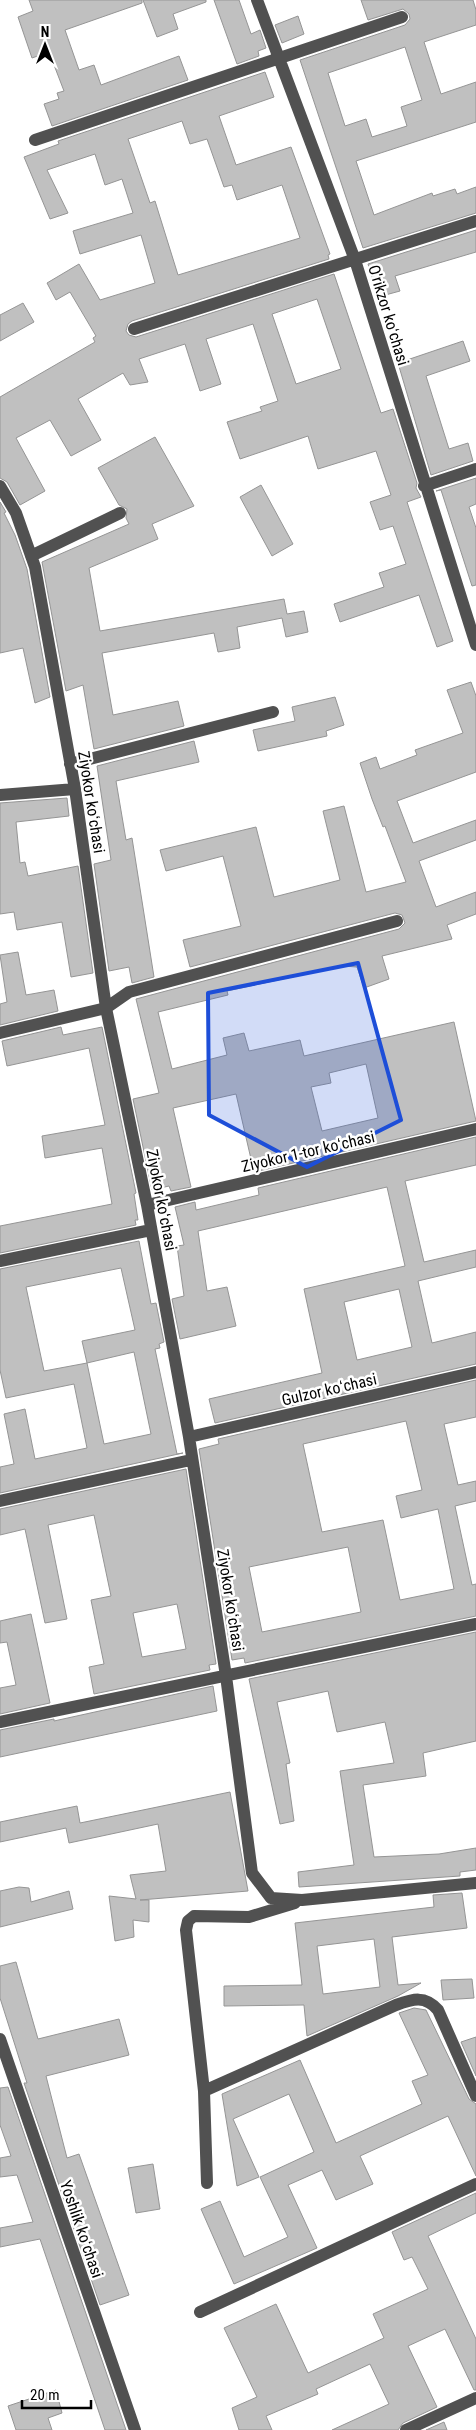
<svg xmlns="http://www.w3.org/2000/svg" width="476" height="2430" font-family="'Roboto Condensed',sans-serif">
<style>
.building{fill:#c0c0c0;stroke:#959595;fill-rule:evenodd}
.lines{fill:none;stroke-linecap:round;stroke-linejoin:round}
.minor{stroke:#515151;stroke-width:12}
.marked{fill:#1d4ed8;fill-opacity:0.2;stroke:#1d4ed8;stroke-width:4;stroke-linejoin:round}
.labels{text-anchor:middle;stroke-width:5;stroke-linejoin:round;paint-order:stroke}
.street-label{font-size:16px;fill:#000;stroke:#fff}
</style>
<rect width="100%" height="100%" fill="#fff"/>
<path class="building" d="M29 0H142V3L65 30 79 70 94 65 101 85 179 56 188 80 52 126 44 104 59 99 57 93 64 91 49 52 32 58 18 17 33 11Z
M143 0H206V2L173 14 178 29 157 37Z
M214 0H239L251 34 260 30 266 48 258 51 259 56 237 64Z
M361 0H473L476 10V25L424 42 441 94 476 82V122L356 161 374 215 432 193 433 196 455 189 457 194 476 187V213L363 248 300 60 405 25 410 19 409 14 403 9 368 20ZM405 47 422 100 401 107 407 126 372 137 366 119 345 126 328 73Z
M298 16 304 34 282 43 275 25Z
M265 72 274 97 219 116 236 165 291 147 330 254 328 255 329 259 132 321 128 324 126 331 129 335 136 337 334 274 381 413 393 409 417 483 416 488 421 497 407 502 453 641 437 647 419 595 340 622 334 604 384 587 379 573 406 564 393 526 380 530 370 502 391 495 376 451 318 469 308 436 240 459 227 422 262 411 260 407 278 401 253 324 206 339 221 384 200 391 185 344 139 359 148 382 130 385 123 373 78 399 101 440 71 456 50 420 16 438 45 491 20 505 7 482 0 478V397L95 342 93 338 96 336 70 292 56 300 47 283 79 264 100 300 155 283 141 235 80 254 73 231 133 213 122 179 105 185 95 154 47 170 68 213 50 219 24 157 59 144 58 141ZM182 121 190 144 207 139 224 187 232 185 237 200 282 185 300 238 178 275 155 201 150 203 128 139ZM317 299 341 369 296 384 272 314Z
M476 230V252L395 276 400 291 378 297 368 264Z
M23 303 34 322 0 341V315Z
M463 341 470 361 426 376 449 449 468 443 473 461 431 475 398 363Z
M155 437 194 506 152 524 158 539 89 568 100 631 284 599 287 614 304 611 308 632 286 637 282 618 237 627 240 648 218 652 214 633 102 653 113 715 178 701 184 726 94 749 83 685 66 691 42 562 129 524 126 518 127 509 119 505 98 468Z
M476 478V504L469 507 476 528V585L472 586 441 490 436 491Z
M261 485 293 544 272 556 240 497Z
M0 502 6 512 4 513 15 535 27 569 50 697 35 703 23 648 0 653Z
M471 682 476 696V772L397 801 413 843 476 820V840L419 861 436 907 476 892V914L447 925 452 939 382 956 389 979 364 988 357 967 343 966 227 991 228 995 158 1012 172 1069 227 1055 223 1038 244 1033 249 1051 300 1040 304 1056 454 1022 476 1121 254 1172 236 1094 173 1108 191 1187 171 1191 169 1186 152 1190 133 1099 159 1093 136 999 399 929 405 923 402 915 395 913 190 967 183 940 241 926 223 856 166 871 160 850 256 827 274 897 340 880 323 811 344 806 366 892 406 882 385 826 383 827 372 799 360 763 376 757 380 769 417 755 415 750 463 733 447 690ZM366 1064 378 1118 322 1131 311 1087 331 1083 329 1073Z
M335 697 344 725 326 731 327 736 258 751 253 730 295 721 292 707Z
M194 741 199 762 116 781 126 840 132 838 154 977 132 983 129 967 109 971 94 864 111 860 97 766Z
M67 798 69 816 16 822 20 863 25 862 28 876 78 866 93 973 71 977 62 922 17 930 14 912 0 914V803Z
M18 952 26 995 54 990 58 1011 0 1025V1004L7 1002 0 955Z
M61 1027 63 1035 102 1027 136 1193 134 1194 138 1220H135L136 1225 0 1253V1226L112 1204 102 1148 45 1158 42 1136 105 1125 89 1048 7 1066 2 1041Z
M476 1137V1165L405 1181 424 1262 476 1250V1267L418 1281 432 1343 476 1332V1364L215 1423 209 1399 322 1373 304 1289 405 1266 387 1187 198 1231 207 1291 227 1287 236 1326 180 1339 172 1299 184 1296 177 1246 184 1245 175 1207 195 1202 196 1210 259 1195 258 1188ZM399 1289 412 1347 357 1360 344 1302Z
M139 1241 151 1304 156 1303 164 1342 159 1344 160 1348 155 1349 177 1454 183 1453 0 1493V1467L14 1464 4 1414 25 1409 35 1459 87 1448 74 1384 6 1398 0 1370V1269ZM121 1268 135 1330 82 1341 87 1363 44 1371 26 1287ZM134 1352 151 1434 104 1444 87 1363Z
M476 1380V1417L444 1424 458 1485 476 1481V1501L455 1506 472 1585 476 1584V1616L245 1663 244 1658 232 1660 199 1449 219 1444 218 1439ZM406 1421 422 1490 396 1496 401 1518 438 1509 454 1589 400 1600 383 1520 322 1532 303 1444ZM348 1547 361 1612 262 1632 249 1567Z
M186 1469 216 1664 209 1665 210 1670 94 1694 89 1667 104 1664 91 1600 111 1596 94 1515 48 1525 67 1619 45 1623 25 1529 0 1535V1509ZM177 1604 186 1649 142 1657 133 1613Z
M31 1614 50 1703 0 1714V1688L16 1685 7 1642 0 1643V1621Z
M476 1632V1741L423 1753 426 1776 363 1785 374 1857 439 1854 476 1848V1870L460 1872V1876L299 1887 298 1872 354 1865 340 1771 394 1763 385 1722 337 1732 328 1691 277 1702 290 1763 286 1764 294 1821 280 1824 249 1679Z
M213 1686 217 1711 0 1757V1730L54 1719V1721Z
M230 1792 248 1891 140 1900H149V1922L133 1920 134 1937 115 1941 109 1896 136 1899 130 1875 166 1871 158 1824 69 1843 66 1828 0 1842V1822L77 1806 80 1823Z
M19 1887 29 1888 31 1902 69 1891 73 1909 0 1927V1891Z
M462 1893 467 1928 392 1937 398 1985 421 1983 398 1996 307 2036 304 2005 224 2006V1986L302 1985 295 1923 434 1907 433 1895ZM374 1939 380 1987 323 1994 317 1946Z
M16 1962 38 2039 119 2019 129 2055 46 2076 67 2158 79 2154 129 2295 100 2305 24 2083H27L0 1998V1966Z
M472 1979 474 1998 443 2000 441 1980Z
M414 2008 426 2010 469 2099 476 2104V2176L448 2116 360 2156 373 2184 336 2200 322 2170 288 2185 317 2248 234 2284 201 2209 220 2201 244 2257 288 2237 260 2177 314 2152 289 2094 233 2119 259 2177 237 2186 222 2094 300 2060 336 2143 422 2104 412 2081 428 2075 399 2013Z
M476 2037V2076L461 2042Z
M8 2087 126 2430H105L40 2239 0 2247V2228L33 2222 17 2175 0 2177V2158L11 2156 0 2125V2088Z
M153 2164 160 2209 136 2213 128 2168Z
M476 2193V2213L428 2236 476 2339V2390H474L445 2329 408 2346 437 2407 403 2423 398 2430H332L389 2404 370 2364 316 2389 318 2394 266 2416 272 2430H239L232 2408 257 2397 224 2328 276 2304 308 2373 384 2338 373 2314 428 2289 412 2257 404 2260 392 2232Z
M56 2390 62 2413 48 2418 52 2430H16L8 2406Z
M444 2422 447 2430H426Z"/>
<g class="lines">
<path class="minor" d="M257 0 355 260 476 645
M35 140 402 17
M134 329 476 221
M0 486 16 513 35 567 75 789 106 1008 147 1205 189 1437 226 1676 252 1873 271 1898 302 1900 476 1883
M424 486 476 469
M31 556 120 513
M70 764 273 712
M0 795 75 789
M0 1033 106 1008 129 992 397 921
M147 1205 476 1129
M0 1261 151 1230
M189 1437 476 1372
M0 1501 191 1460
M0 1722 476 1624
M0 2039 135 2430
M204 2091 186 1930 188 1921 194 1916 249 1917 295 1903
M207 2183 204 2091 396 2005C413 1999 425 1995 438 2010L476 2096
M200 2312 476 2184
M406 2430 476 2398"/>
</g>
<path class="marked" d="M358 963 401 1120 307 1167 209 1115 208 993Z"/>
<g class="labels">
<g class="street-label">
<text transform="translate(389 315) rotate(73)" y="6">O'rikzor koʻchasi</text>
<text transform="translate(92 802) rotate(81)" y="6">Ziyokor koʻchasi</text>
<text transform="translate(308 1151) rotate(-13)" y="6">Ziyokor 1-tor koʻchasi</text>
<text transform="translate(162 1200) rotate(79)" y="6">Ziyokor koʻchasi</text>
<text transform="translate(329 1389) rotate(-13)" y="6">Gulzor koʻchasi</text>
<text transform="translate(231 1600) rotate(81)" y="6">Ziyokor koʻchasi</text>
<text transform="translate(82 2229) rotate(71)" y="6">Yoshlik koʻchasi</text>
</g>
</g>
<g transform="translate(45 45)" stroke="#ffffff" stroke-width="4" paint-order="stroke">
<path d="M0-4L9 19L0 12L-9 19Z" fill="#000000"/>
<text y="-8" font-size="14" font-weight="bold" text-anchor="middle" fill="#000000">N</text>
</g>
<path d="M22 2400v8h69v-8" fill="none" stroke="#000000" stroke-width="2.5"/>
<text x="30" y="2400" font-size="15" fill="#000000" stroke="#ffffff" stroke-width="4" paint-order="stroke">20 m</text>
</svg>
